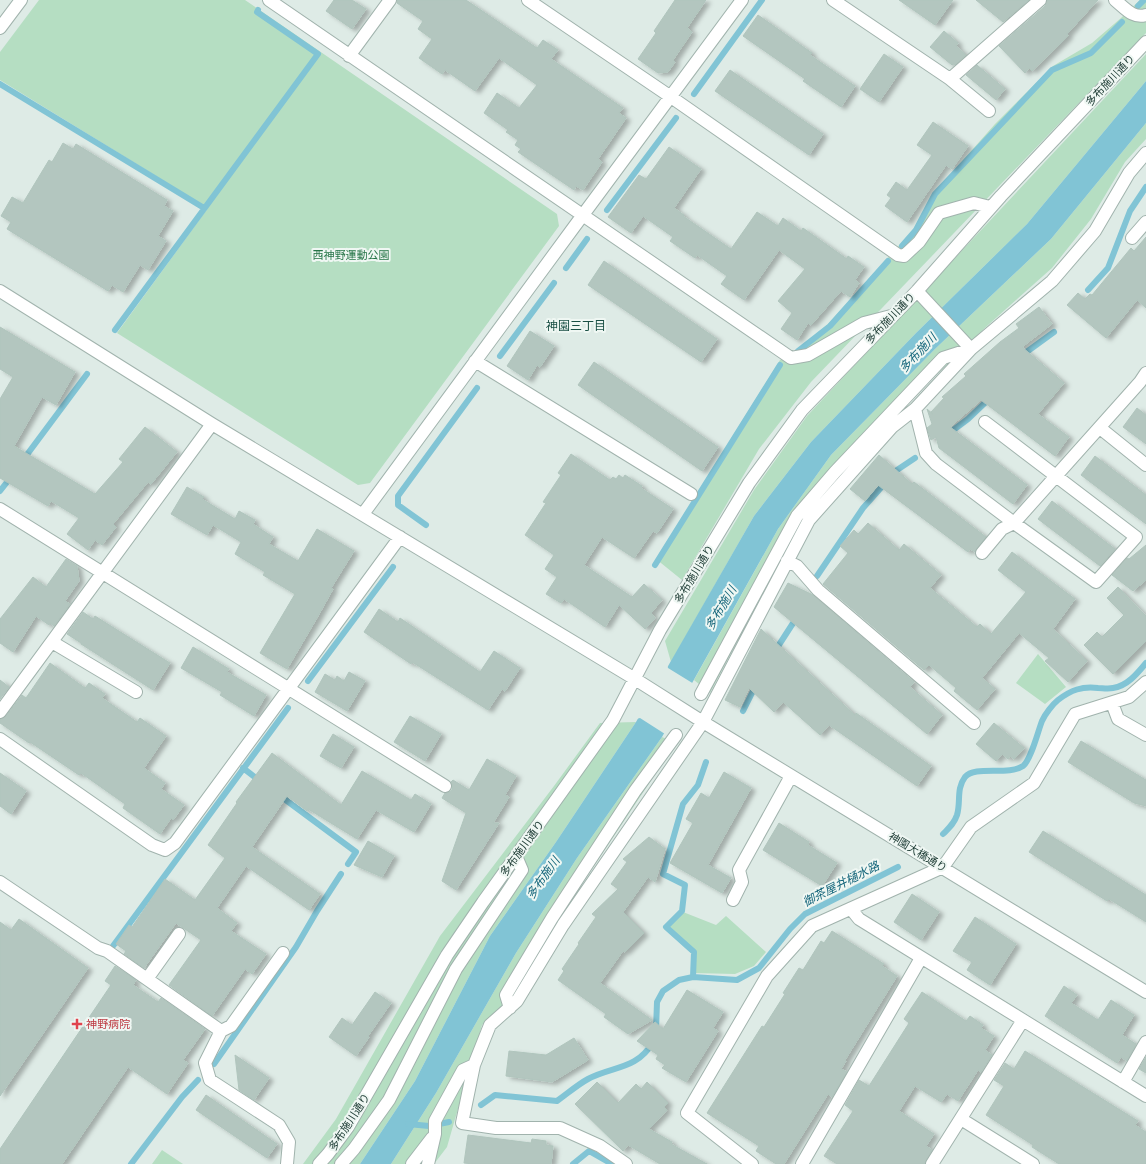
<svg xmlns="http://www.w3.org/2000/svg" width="1146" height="1164" font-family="'DejaVu Sans','Noto Sans JP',sans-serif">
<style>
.green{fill:#b5dec2}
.water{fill:#81c4d5}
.pier{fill:#deebe6}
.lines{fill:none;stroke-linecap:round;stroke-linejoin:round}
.stream{stroke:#81c4d5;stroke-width:6}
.building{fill:#b3c6bf;stroke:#b0c5bd;filter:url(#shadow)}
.minor-casing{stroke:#a1b3ad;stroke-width:14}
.minor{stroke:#fff;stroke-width:12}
.health-dot{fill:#e0444e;stroke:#eff7f3;stroke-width:1.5}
.labels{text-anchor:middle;stroke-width:4;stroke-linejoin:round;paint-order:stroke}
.street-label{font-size:11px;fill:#1e3c35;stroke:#eff7f3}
.park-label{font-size:11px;fill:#267548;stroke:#eff7f3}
.health-label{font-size:11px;fill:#be3a42;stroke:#eff7f3;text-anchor:start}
.neighbourhood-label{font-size:12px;fill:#194f44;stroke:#eff7f3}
.water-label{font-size:12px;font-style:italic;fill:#15667b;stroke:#eff7f3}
</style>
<defs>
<filter id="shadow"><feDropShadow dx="4.5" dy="2.5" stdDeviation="2" flood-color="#0004"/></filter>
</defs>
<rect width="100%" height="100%" fill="#deebe6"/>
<path class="green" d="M39 0H245L557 214 559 226 370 483 358 485 117 333 208 208 0 80V52Z
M1140 0H1146V33L811 382 759 449 682 580 656 559 780 360 796 351 828 324 913 230 934 193 995 124 1053 66 1092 43 1121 18Z
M1146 54V81L1027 224 916 333 811 442 754 516 671 662 665 641 754 490 807 416Z
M1146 123V139L1125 162 1091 219 1052 268 987 326 890 419 801 520 710 693 694 680 778 529 831 455 935 349 1051 239Z
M1038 654 1066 687 1045 704 1016 683Z
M636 722 556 842 490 936 415 1081 360 1164H303L336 1119 440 936 554 786 600 723Z
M662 737 676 743 556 923 514 995 482 1025 447 1147 434 1164H391L436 1093 516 953 577 858Z
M683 912 716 925 726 916 766 952 754 966 735 974 693 973 692 954 666 930Z
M162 1150 183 1164H152Z"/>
<path class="water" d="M1146 81V123L1051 239 935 349 831 455 778 529 662 737 577 858 516 953 436 1093 391 1164H360L415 1081 490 936 556 842 636 722 754 516 811 442 916 333 1027 224Z"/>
<path class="pier" d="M667 665 668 668 694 684 665 734 640 718 636 719Z"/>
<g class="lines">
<path class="stream" d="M1138 6 1144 0
M0 84 204 208
M694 94 762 0
M607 210 676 118
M902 246 916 230 935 194 1052 70 1091 53 1122 22
M566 268 587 239
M1088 290 1108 268 1130 211 1146 187
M115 330 318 54 257 12 258 10
M798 351 830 326 888 261
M500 356 554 283
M1021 356 1054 332
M948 434 968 419 990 398
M23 460 87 374
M892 475 897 470 915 458
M0 491 11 477
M426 525 398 505V496L477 388
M655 565 780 365
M817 576 863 508 886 482
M775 651 797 617
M308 681 393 567
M743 711 756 685
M243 768 260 781
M279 795 356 852 348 864
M943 834C949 828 954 824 957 815 961 802 956 789 965 777 975 765 1008 776 1023 766 1031 760 1038 731 1042 721 1045 714 1053 704 1058 700 1071 690 1082 686 1098 688 1102 688 1108 689 1113 688 1127 686 1137 674 1146 663
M113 946 288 708
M693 977 694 952 666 927 682 911 685 885 663 874 683 804 698 785 706 762
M656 1030 657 1002 663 991 679 980 693 977 737 980 759 968 790 929 805 914 898 867
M214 1064 296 947 317 911 341 874
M481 1105 495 1095 557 1101C567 1094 577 1085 588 1079 612 1066 637 1070 653 1042
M408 1124 429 1126 449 1122
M131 1164 182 1097 198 1080
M573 1164 589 1151 612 1164"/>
</g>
<path class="building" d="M334 0H352L366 9 352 29 326 11Z
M397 0H466L537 48 543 40 558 50 551 59 623 108 619 113 626 118 598 159 602 162 583 190 576 186 574 190 518 152 521 149 515 145 518 140 506 132 508 130 484 113 497 93 519 108 537 85 499 58 475 91 445 70 442 74 419 58 432 39 418 29 423 21 397 3Z
M675 0H706L687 28 692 32 673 60 675 62 668 72 658 73 638 59 656 33 654 31Z
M899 0H953L935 25Z
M976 0H1029L1003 22Z
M1047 0H1098L1067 34 1068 36 1032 71 1029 68 1025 73 999 46 1045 6Z
M758 15 812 53 810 55 855 86 841 107 803 81 805 79 743 36Z
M944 31 958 43 956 46 966 55 955 65 953 64 952 65 930 47Z
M884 54 903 67 879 102 860 89Z
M977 65 1005 89 996 100 966 75Z
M730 70 823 134 809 155 715 91Z
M933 122 968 146 952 169 946 165 907 222 885 206 891 198 887 195 896 182 907 190 932 155 917 145Z
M63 143 73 149 76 144 167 200 164 206 173 211 158 236 166 241 148 270 140 265 123 292 112 285 108 291 7 229 11 222 1 216 12 197 23 203 49 160 52 162Z
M669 147 701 169 674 208 684 215 683 216 731 249 757 212 778 226 783 218 801 231 803 228 847 259 848 256 864 267 855 280 859 283 850 297 841 291 811 325 808 323 797 340 781 329 792 313 778 301 805 269 779 250 744 300 721 284 727 276 697 255 695 258 670 241 673 237 643 216 631 233 608 217 639 175 646 179Z
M1146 237V308L1137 300 1106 338 1067 305 1078 293 1085 299 1090 294 1092 295 1131 248 1134 251Z
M604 261 717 339 701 362 588 285Z
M1039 307 1052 324 1022 347 1064 383 1038 414 1069 437 1055 456 981 400 950 427 1027 485 1013 504 939 448 936 437 931 440 927 428 932 424 927 409 933 414 931 412 944 398 942 397 966 376 964 374 1000 342 1019 328 1016 324Z
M0 327 75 372 56 405 42 397 14 446 95 494 123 462 119 459 145 427 177 452 151 484 148 482 113 524 116 527 102 545 95 540 88 550 67 534 79 518 51 501 48 506 0 478V399L13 377 0 369Z
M530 331 554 346 540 367 537 365 528 380 507 366Z
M594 362 718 447 702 471 578 385Z
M1137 408 1146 415V444L1123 427Z
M571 454 610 480 613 477 616 479 619 475 623 478 625 475 642 486 641 488 673 509 657 533 653 531 634 558 602 537 584 565 632 597 644 584 662 600 651 613 655 618 645 629 619 605 605 627 564 599 561 603 546 594 557 577 545 569 554 555 525 535 546 503 543 502 561 475 558 473Z
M879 455 912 484 914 482 986 537 975 552 970 549 968 552 878 485 865 501 850 489Z
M1095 456 1146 495V524L1081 475Z
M187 487 204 497 202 499 235 519 239 511 255 520 253 524 273 537 269 544 298 561 317 529 354 551 331 588 333 589 318 616 287 669 260 653 295 594 263 575 265 572 235 554 241 542 213 525 207 535 171 514Z
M1052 501 1115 549 1100 566 1038 519Z
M868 523 899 550 904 544 941 575 930 588 977 627 980 624 991 634 1026 592 998 570 1012 552 1075 599 1053 629 1087 661 1068 682 1045 661 1049 658 1019 633 982 678 995 689 977 710 954 691 956 688 929 665 924 670 823 584 848 553 840 546 854 530 858 534Z
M1146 545V580L1133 591 1112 575 1127 558 1129 559Z
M66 559 77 566 79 581 65 601 70 604 54 626 50 623 49 625 36 616 13 652 0 643V619L33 577 46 587Z
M788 583 813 595 914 682 910 687 942 715 927 734 774 607Z
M1118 587 1146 616V641L1113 674 1084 645 1097 632 1102 637 1124 615 1107 598Z
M379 609 398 622 400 618 480 672 494 651 520 668 505 691 502 689 488 710 412 662 411 664 364 632Z
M83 612 93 619 95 616 170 663 153 690 81 644V643L67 634Z
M761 629 855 715 856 713 931 766 917 786 829 725 820 735 783 702 774 712 749 688 740 707 725 700Z
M193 647 229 669 227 672 266 695 254 716 220 695 222 692 181 668Z
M50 663 85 688 89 683 105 694 102 698 137 722 140 718 166 736 144 768 165 783 161 789 184 805 173 820 171 818 160 834 123 808 125 804 81 773 79 775 30 742 29 743 0 723V719L6 716 22 695 26 698Z
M349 672 365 681 347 711 315 692 325 674 335 680 337 676 344 681Z
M0 680 9 687 0 699Z
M410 716 441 734 425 761 394 742Z
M994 723 1024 748 1014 759 1010 756 1008 759 1002 754 996 761 976 744Z
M333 734 354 747 341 768 320 756Z
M1081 741 1146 780V806L1134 803 1068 762Z
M272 753 341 805 362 771 411 800 415 794 431 804 414 832 376 810 357 839 308 809 307 811 287 796 252 847 320 894 309 910 246 866 217 908 237 923 231 931 266 954 252 974 245 969 212 1016 169 985 201 940 176 923 144 968 124 954 126 951 116 944 129 925 132 927 165 879 195 900 225 858 208 845 237 803 236 802Z
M487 759 516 776 505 795 509 797 493 823H499L456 890 442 881 466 813 442 798 445 793 449 792 452 790V786L451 782 453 780 469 790Z
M724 772 751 788 708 865 731 878 722 893 670 863 693 823 686 819 701 793 709 798Z
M0 773 26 791 11 814 0 806Z
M779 823 809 842 808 845 837 863 822 886 763 850Z
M1043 831 1146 895V922L1109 899 1107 901 1029 852Z
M649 837 665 849 655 882 648 877 623 912 644 933 625 952 623 951 600 983 652 1020 628 1034 604 1017 606 1014 558 980 564 971 562 969 579 944 578 943 596 917 592 914 618 889 611 884 627 862 623 859Z
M368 841 394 856 382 877 354 865Z
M912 894 939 912 921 940 894 922Z
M975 917 1016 944 990 985 967 970 972 962 953 951Z
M19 919 88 968 0 1096V922L11 930Z
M832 931 884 964 882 966 897 976 845 1060 846 1061 841 1069 847 1072 832 1097 828 1094 784 1164H776L756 1151 759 1146 707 1113 762 1026 764 1027 785 994 783 993 799 968 803 970 821 941 824 943Z
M115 966 136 980 133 985 158 1002 161 998 205 1029 183 1060 188 1063 167 1094 128 1067 62 1164H0V1149L111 985 105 981Z
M1064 986 1077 995 1071 1003 1098 1020 1111 1000 1134 1015 1122 1035 1136 1044 1127 1061 1121 1057 1117 1063 1045 1016Z
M687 990 723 1012 713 1028 718 1031 686 1082 662 1068 665 1065 656 1059 658 1055 637 1041 655 1022 663 1029Z
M375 992 391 1003 368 1036 369 1037 356 1056 329 1037 342 1018 352 1025Z
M922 992 966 1021 970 1016 983 1025 981 1028 994 1036 985 1050 992 1055 981 1072 978 1070 958 1101 947 1094 941 1102 915 1086 899 1111 934 1134 926 1146 932 1150 925 1164H837L824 1156 853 1111 845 1105 859 1080 869 1086 909 1023 904 1019Z
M574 1038 588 1060 552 1082 506 1076 509 1051 546 1055Z
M1025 1051 1138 1121 1135 1125 1146 1132V1164H1059L1032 1147 1033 1145 986 1115 1004 1086 994 1080 1005 1063 1014 1069Z
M235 1055 269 1078 254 1100 239 1090Z
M1146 1057V1073L1139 1069Z
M597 1082 618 1103 636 1084 641 1089 647 1082 668 1103 664 1107 667 1110 649 1129 672 1142 671 1144 707 1164H660L628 1145 623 1151 575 1104Z
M206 1095 277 1144 267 1158 196 1110Z
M468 1135 531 1143 532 1139 546 1141V1145L553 1146 551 1164H473L464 1163Z"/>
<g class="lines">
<defs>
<path id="minor" d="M269 0 791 358 808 355 864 323 891 316
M528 0 671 97 898 255 904 256 919 242 939 213 974 203 990 207
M833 0 950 79
M1115 0C1125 8 1133 19 1146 15
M0 28 21 0
M349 56 390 0
M989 111 950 79 1040 0
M1132 238 1146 222
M0 291 212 424 635 679 703 722 1146 992
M475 361 691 494
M915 409 926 453 936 464 1014 523 1140 382 1146 373
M1100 428 1146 465
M0 509 445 786
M363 514 574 227 742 0
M982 553 1002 529 1014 523 1096 582 1136 537 985 422
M787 561 797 566 818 590 974 723
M52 642 136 692
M701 694 797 516 835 472 943 358 971 349 917 291
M1112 703 1118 719 1146 735
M0 712 212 424
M0 739 152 845 165 850 175 843 400 537
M0 882 98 948 107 951 221 1031 205 1063 210 1080 279 1125 289 1142 287 1164
M733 900 742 882 739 870 791 776
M851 909 859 919 1146 1096
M147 979 179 934
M510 1008 506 995 552 918 635 791 676 735
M221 1031 231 1026 283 953
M1123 1082 1146 1042
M961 1119 1033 1164
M319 1164 328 1154 348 1127 447 955 483 902 613 720 660 630 749 483 802 410 917 291 1001 196 1146 42
M341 1164 354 1149 389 1100 456 969 522 870 516 856
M412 1164 432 1138
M428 1164 435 1134V1121L463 1070 474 1065
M626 1164 600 1146 560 1128H496L462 1123 474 1065 490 1025 517 1001 563 925 703 722 809 520 892 427 915 409 971 349 1052 281 1095 231 1129 173 1146 153
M752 1164 687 1113 767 976 812 926 943 867 971 827 1034 783 1075 714 1129 697 1146 682
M802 1164 921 958
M932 1164 1023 1020"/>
</defs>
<use href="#minor" class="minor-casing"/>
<use href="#minor" class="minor"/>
</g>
<path class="health-dot" d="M75 1018h4v4h4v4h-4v4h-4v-4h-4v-4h4z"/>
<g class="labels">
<g class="street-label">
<text transform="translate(1110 80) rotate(-47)" y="4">多布施川通り</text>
<text transform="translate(890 318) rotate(-46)" y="4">多布施川通り</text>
<text transform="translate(694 574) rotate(-59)" y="4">多布施川通り</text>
<text transform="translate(522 848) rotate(-54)" y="4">多布施川通り</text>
<text transform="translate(918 852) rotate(31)" y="4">神園大橋通り</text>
<text transform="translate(349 1122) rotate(-57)" y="4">多布施川通り</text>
</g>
<g class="park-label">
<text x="351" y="259">西神野運動公園</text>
</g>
<g class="health-label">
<text x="86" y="1028">神野病院</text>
</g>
<g class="neighbourhood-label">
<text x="576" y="330">神園三丁目</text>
</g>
<g class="water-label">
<text transform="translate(918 353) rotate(-47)" y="4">多布施川</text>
<text transform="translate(721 608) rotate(-59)" y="4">多布施川</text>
<text transform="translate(543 878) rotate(-55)" y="4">多布施川</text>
<text transform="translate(841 884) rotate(-27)" y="4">御茶屋井樋水路</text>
</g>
</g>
</svg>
